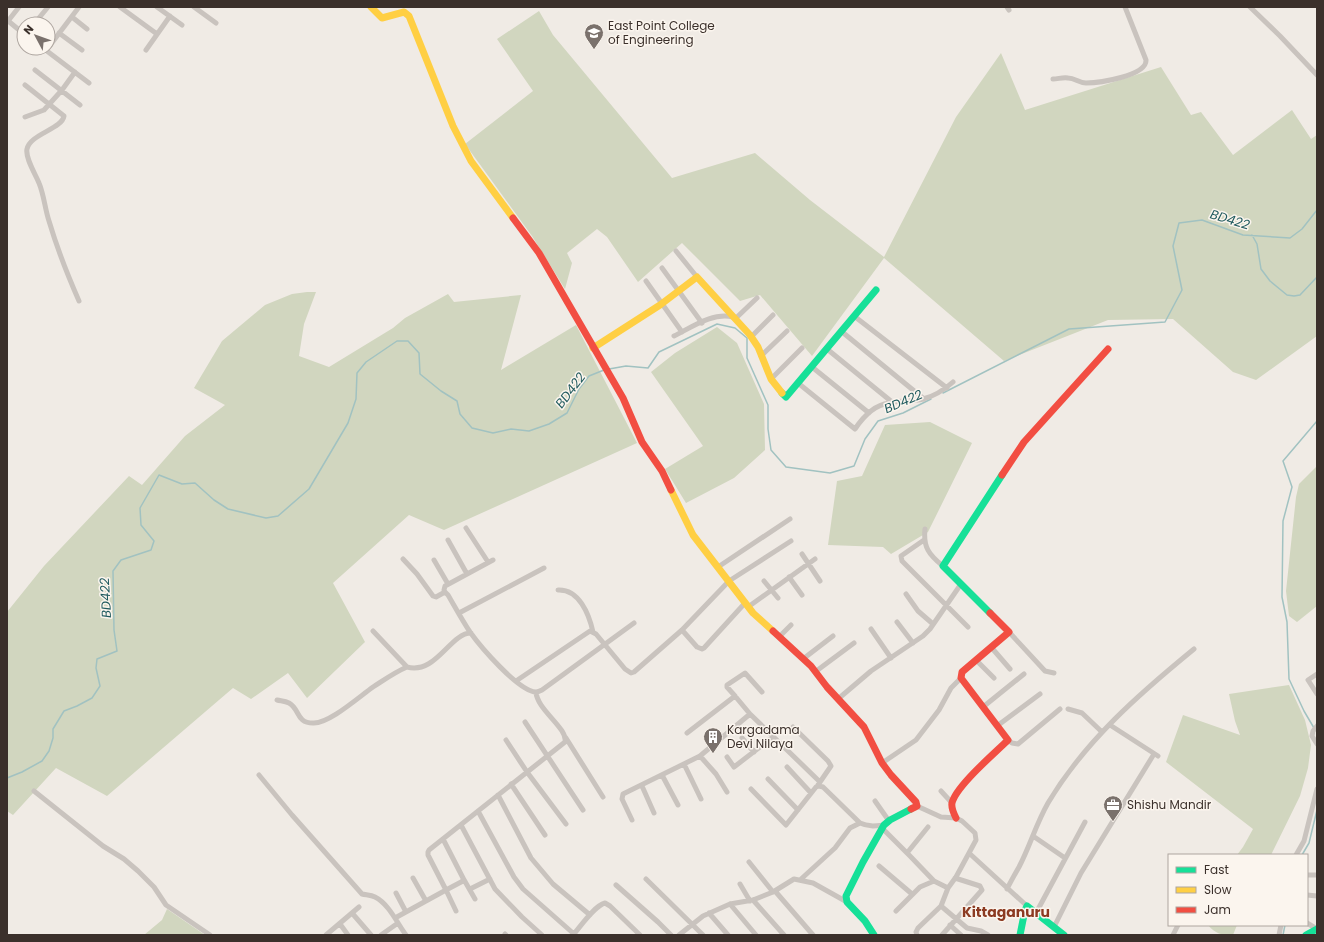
<svg xmlns="http://www.w3.org/2000/svg" width="1324" height="942" font-family="Poppins,sans-serif">
<style>
.green{fill:#d1d6bf}
.lines{fill:none;stroke-linecap:round;stroke-linejoin:round}
.stream{stroke:#a1c2c1;stroke-width:1.5}
.street{stroke:#c9c3be;stroke-width:5}
.fast{stroke:#16e098;stroke-width:7}
.slow{stroke:#ffcf43;stroke-width:7}
.jam{stroke:#f24e42;stroke-width:7}
.labels{text-anchor:middle;stroke-width:3;stroke-linejoin:round;paint-order:stroke}
.poi-label{font-size:12px;fill:#3b302b;stroke:#fbf5ee;text-anchor:start}
.water-label{font-size:13px;font-style:italic;fill:#1f5a5e;stroke:#fbf5ee}
.quarter-label{font-size:14px;font-weight:bold;fill:#8c3b22;stroke:#fbf5ee}
</style>
<rect width="100%" height="100%" fill="#f0ebe5"/>
<path class="green" d="M539 11 553 35 672 178 755 153 810 200 884 257 956 117 1001 53 1025 110 1161 67 1191 115 1201 112 1233 155 1292 110 1311 139 1317 135V336L1256 380 1233 372 1173 319 1108 320 1004 361 884 258 812 356 760 295 740 301 682 243 638 282 607 237 597 229 567 253 572 263 565 289 532 236 465 144 533 91 497 39Z
M307 292H316L304 324 299 356 329 367 393 328 405 318 448 294 454 302 521 295 501 370 576 325 637 443 444 530 409 515 333 583 365 642 307 698 288 673 251 699 233 688 107 796 56 768 13 815 7 811V612L44 566 129 476 142 485 185 436 225 405 194 388 222 341 265 305 292 294Z
M717 327 737 343 764 404 765 450 734 478 686 503 665 469 703 446 651 372 675 353Z
M930 422 972 443 928 532 891 554 883 547 828 545 837 481 862 476 885 425Z
M1317 466V606L1297 622 1289 616 1286 591 1296 497 1299 484Z
M1289 685 1305 720 1311 745 1308 768 1300 796 1271 855H1237L1243 847 1253 829 1166 762 1183 715 1240 735 1235 721 1229 694Z
M167 909 205 935H144L162 920Z
M1208 925H1237L1233 935C1222 935 1215 934 1208 925Z"/>
<g class="lines">
<path class="stream" d="M1252 235 1257 244 1261 269 1270 281 1287 295 1294 296 1300 295 1317 277
M609 369 626 366 648 368 659 352 717 324 735 328 747 338V358L768 405V429L771 450 786 467 830 473 854 466 865 439 878 421 903 413 931 399
M943 393 1069 329 1165 322 1182 290 1173 246 1179 223 1202 220 1243 235 1290 238 1302 229 1317 210
M1314 728 1304 711 1289 679 1287 622 1282 597 1283 521 1292 487 1283 461 1317 421
M7 778 22 772 42 761 49 751 53 738V729L64 711 77 706 92 698 100 686 96 668 97 659 117 651 114 630 113 571 121 560 151 550 154 541 141 525 140 508 159 475 182 484 195 483 214 500 228 509 266 518 278 516 309 489 348 423 356 399 357 373 366 362 397 341H408L419 353 420 374 441 391 457 401 460 414 472 428 493 433 511 429 529 431 549 424 567 413 579 389 589 376 604 370
M1302 855 1309 843 1317 810
M1283 935 1285 925"/>
<path class="street" d="M120 7 157 34
M157 7 182 25
M194 7 216 23
M1007 7 1009 10
M1250 7 1280 36 1317 75
M72 17 87 29
M7 20 24 34
M8 21 19 7
M34 24 48 7
M59 33 82 50
M43 48 89 83
M48 48 79 7
M146 50 170 16
M35 70 80 105
M1053 79C1058 79 1063 77 1068 78 1075 78 1079 83 1086 83 1098 83 1147 76 1146 60L1125 7
M25 85 64 116C62 129 30 134 27 149 25 158 36 175 39 183 44 195 45 209 49 221 57 248 68 276 79 301
M25 117 44 110 62 90 75 72
M676 251 697 277
M662 268 702 323
M646 281 682 332
M854 316 947 388
M735 319 757 298
M841 331 924 399
M674 336C692 327 713 312 733 317
M751 337 773 315
M827 349 892 402
M761 356 787 331
M812 367 869 413
M771 379 802 348
M798 383 855 429C863 417 874 405 889 403 900 400 912 402 923 399 935 396 944 390 953 382
M466 528 488 562
M925 529C923 547 929 555 943 566
M448 540 467 574
M924 540 901 556 902 561 968 627
M802 554 820 581
M403 559 417 574 433 596 436 597 445 592 448 595C455 607 462 620 470 632 480 646 518 691 536 692 538 692 540 691 542 690L634 623
M434 560 448 584
M718 567 790 519
M789 577 802 595
M764 581 778 598
M558 590C579 589 589 614 593 632
M445 592 444 590 445 586 493 560
M906 594 918 611 933 624
M748 607 815 559
M459 613 544 568
M897 622 913 643
M871 629 891 658
M682 630 697 647 702 649 704 648 745 603
M373 631 407 667C436 675 450 633 471 633
M1009 632 1045 671 1054 673
M779 637 791 625
M991 647 1010 669
M803 659 833 636
M976 660 994 678
M815 672 854 643
M1317 674 1308 680 1317 694
M516 681 590 631 596 634 625 669 631 673 634 672 682 630 729 581 791 541
M735 696 727 687V685L745 673 762 692
M838 699 871 671 923 636 930 629 961 584
M277 700C281 701 285 701 289 703 300 709 296 723 313 723 329 724 360 696 373 687 384 680 395 672 407 667
M983 707 1024 674
M1068 709 1082 713 1102 732
M525 722 583 810
M1110 725 1158 756
M997 726 1040 694
M1317 726 1313 731 1312 736 1317 744
M793 727 828 761 831 766 818 785
M687 733 735 696 750 714
M566 738 603 797
M742 738 754 752
M506 740 527 772 566 824
M1008 740 1012 743 1018 744 1060 709
M700 756 716 774 727 792
M727 757 734 767 773 737
M882 763 916 740 939 710 951 688 961 678
M684 764 701 799
M787 767 811 793
M259 775 292 815 362 894C366 895 371 895 375 897 389 904 397 923 406 935
M662 775 678 805
M768 779 798 810
M511 784 545 835
M642 786 654 813
M751 789 786 825 816 787 819 786 823 787 860 823C869 827 875 826 884 825
M34 791 103 846 124 859 138 871 154 887 166 905 210 935
M941 791 952 803
M498 795 531 858 553 884 590 915
M875 801 889 821
M917 806 941 817 956 818 962 821 975 833 976 840 969 853 1027 906
M478 811 514 877 523 889 574 934
M632 820 622 799 623 794 700 756 750 714 820 782
M461 825 495 889 522 917 542 935
M882 828 910 856 934 881 948 888
M1033 836 1065 858
M443 839 463 878V881L446 890 456 911
M907 853 928 827
M1296 855 1304 841 1317 789
M749 862 773 892
M879 866 912 894
M1307 875H1317
M413 878 426 901
M463 878 475 899
M646 879 703 935
M800 880 835 848 850 828 860 823
M740 884 750 901
M616 885 658 922 671 935
M470 889 490 879
M1007 889C1011 881 1015 874 1019 867 1030 846 1036 824 1048 803 1085 741 1139 694 1194 649
M775 891 813 935
M396 893 406 912
M1307 895 1317 896
M753 900 784 935
M730 904 756 935
M941 906 967 928 981 931 988 935
M896 911 920 887 934 881
M352 913 371 935
M709 913 728 935
M1036 913 1085 822
M395 918 446 890 428 855V852L429 850 565 742C568 728 537 710 536 692
M1307 923 1317 929
M340 924 348 935
M950 925 961 935
M1054 927 1081 873 1154 754
M505 934 506 935
M326 935 359 907
M381 935 398 923
M573 935C581 926 594 906 605 903L610 906 640 935
M679 935 703 916 730 904 753 900 773 892 794 879 813 883 847 902
M917 935 916 932 918 928 941 906 948 888 956 877 969 853
M942 935 982 890 980 886 955 878
M1173 935 1178 925
M1279 935 1281 925"/>
<path class="fast" d="M782 393 786 397 876 290
M990 613 943 566 1002 475
M874 935 865 921 847 902 846 896 863 862 884 825 890 820 911 809
M1020 935 1025 910 1027 906 1064 935
M1306 935 1317 929"/>
<path class="slow" d="M371 7 382 18 404 12 409 16 453 126 471 161 513 218
M593 348 660 305 697 277 750 335 758 347 771 379 782 393
M671 490 693 535 753 613 773 631"/>
<path class="jam" d="M513 218 539 253 623 398 642 442 662 471 671 490
M1002 475 1024 442 1108 349
M773 631 811 666 827 687 864 727 882 763 891 775 916 802 917 806 911 809
M956 818C954 814 951 808 952 803 956 786 995 753 1008 740L961 678 962 672 1009 632 990 613"/>
</g>
<defs>
<symbol id="university-pin" viewBox="-11 -11 22 30"><path d="M0 17L-7.5 6A9.5 9.5 0 1 1 7.5 6Z" fill="#7a716c" stroke="#fbf5ee"/><path d="M0-5L7-2L0 1L-7-2ZM-4 1L0 2.5L4 1V4Q0 6-4 4Z" fill="#fff"/></symbol>
<symbol id="building-pin" viewBox="-11 -11 22 30"><path d="M0 17L-7.5 6A9.5 9.5 0 1 1 7.5 6Z" fill="#7a716c" stroke="#fbf5ee"/><path d="M-4-6H4V6H1V3H-1V6H-4ZM-2.5-4.3h1.7v1.8h-1.7ZM.8-4.3h1.7v1.8H.8ZM-2.5-1h1.7V.8h-1.7ZM.8-1h1.7V.8H.8Z" fill="#fff"/></symbol>
<symbol id="office-pin" viewBox="-11 -11 22 30"><path d="M0 17L-7.5 6A9.5 9.5 0 1 1 7.5 6Z" fill="#7a716c" stroke="#fbf5ee"/><path d="M-6-3h4V-5.5h4V-3h4V5H-6ZM-1-4.5V-3h2v-1.5ZM-6 0V1H6V0Z" fill="#fff"/></symbol>
</defs>
<g fill-rule="evenodd">
<use href="#university-pin" x="583" y="22" width="22" height="30"/>
<use href="#building-pin" x="702" y="726" width="22" height="30"/>
<use href="#office-pin" x="1102" y="794" width="22" height="30"/>
</g>
<g class="labels">
<g class="poi-label">
<text x="608" y="30">East Point College<tspan x="608" dy="14">of Engineering</tspan></text>
<text x="727" y="734">Kargadama<tspan x="727" dy="14">Devi Nilaya</tspan></text>
<text x="1127" y="809">Shishu Mandir</text>
</g>
<g class="water-label">
<text transform="translate(1230 219) rotate(17)" y="5">BD422</text>
<text transform="translate(570 390) rotate(-53)" y="5">BD422</text>
<text transform="translate(903 401) rotate(-23)" y="5">BD422</text>
<text transform="translate(105 598) rotate(-93)" y="5">BD422</text>
</g>
<g class="quarter-label">
<text x="1006" y="917">Kittaganuru</text>
</g>
</g>
<rect width="1324" height="942" fill="none" stroke="#3b302b" stroke-width="16"/>
<rect x="1168" y="854" width="140" height="72" fill="#fbf5ee" stroke="#aea6a0"/>
<rect x="1176" y="867" width="20" height="6" fill="#16e098" stroke="#aea6a0"/>
<text x="1204" y="874" font-size="12" fill="#3b302b">Fast</text>
<rect x="1176" y="887" width="20" height="6" fill="#ffcf43" stroke="#aea6a0"/>
<text x="1204" y="894" font-size="12" fill="#3b302b">Slow</text>
<rect x="1176" y="907" width="20" height="6" fill="#f24e42" stroke="#aea6a0"/>
<text x="1204" y="914" font-size="12" fill="#3b302b">Jam</text>
<g transform="translate(36 36) rotate(311)"><circle r="19" fill="#fbf5ee" stroke="#aea6a0"/>
<path d="M0-3L7 15L0 10L-7 15Z" fill="#7a716c"/>
<text y="-6" font-size="11" font-weight="bold" text-anchor="middle" fill="#3b302b">N</text>
</g>
</svg>
